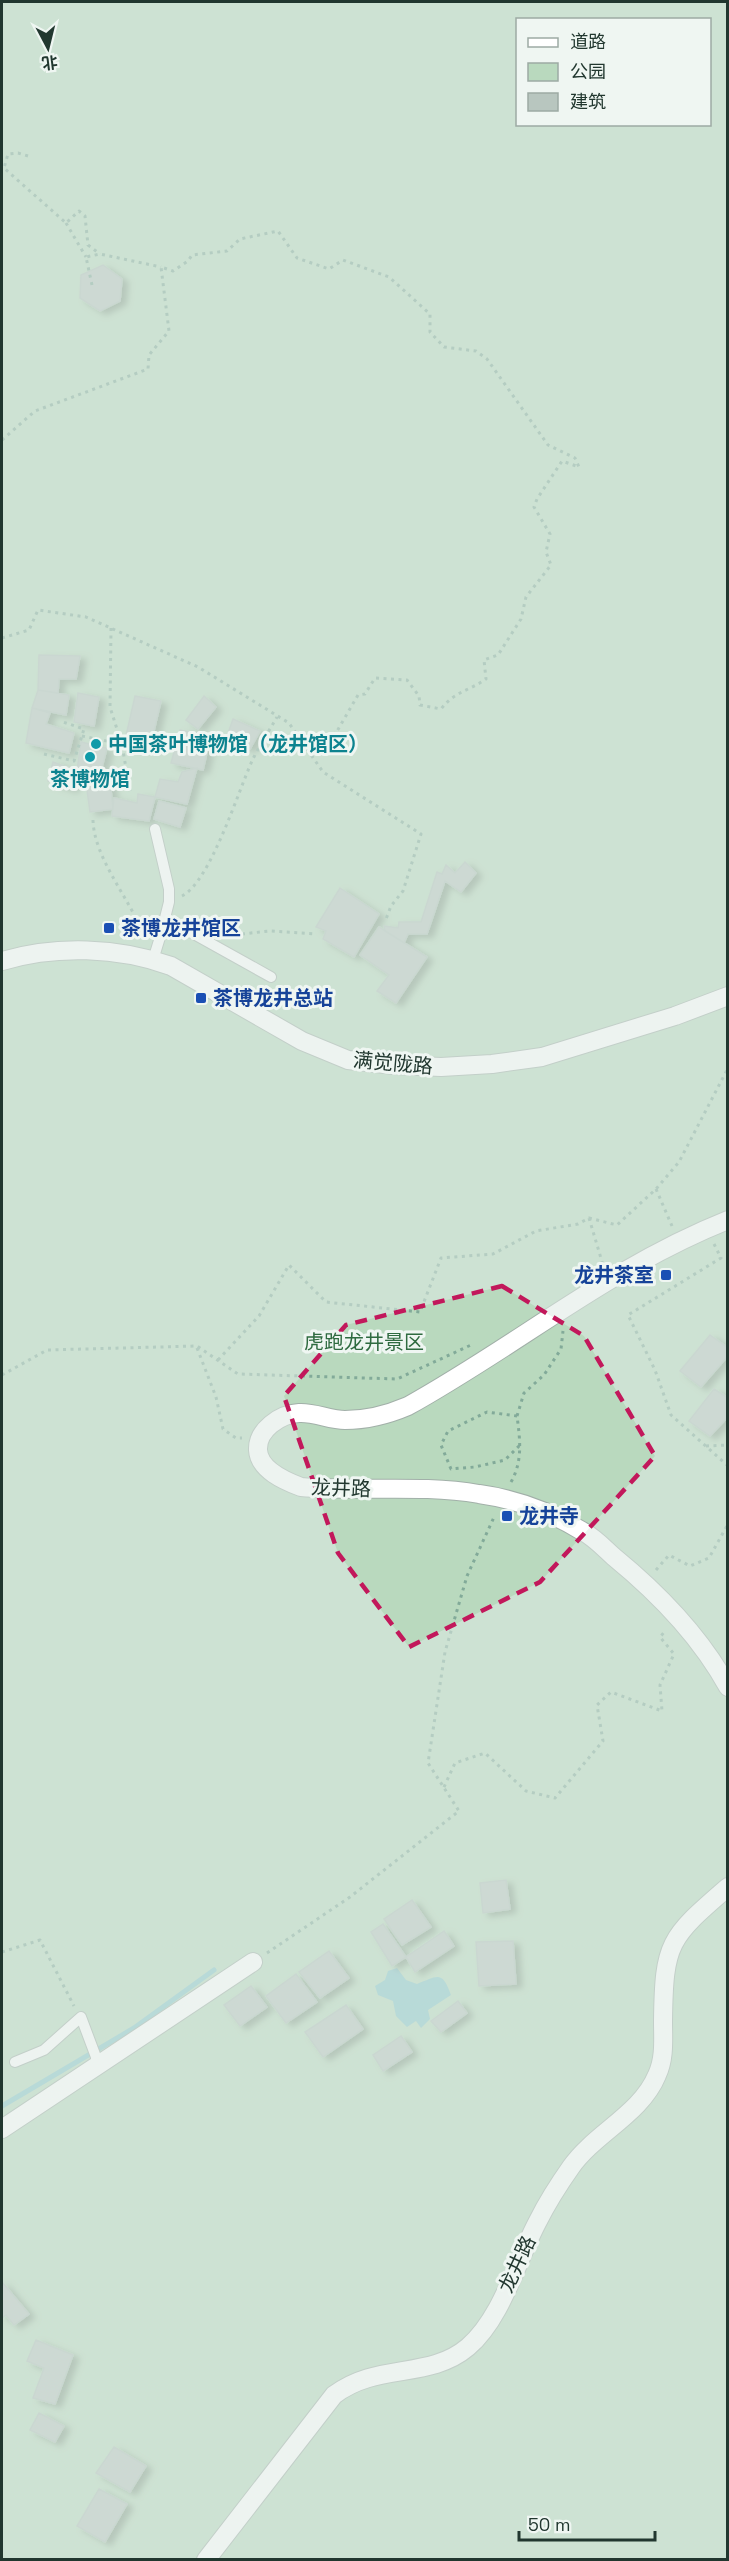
<svg xmlns="http://www.w3.org/2000/svg" width="729" height="2561" font-family="'Space Grotesk','Noto Sans SC',sans-serif">
<style>
.green{fill:#b9d9be;fill-rule:evenodd}
.water{fill:#8bc7ca}
.lines{fill:none;stroke-linecap:round;stroke-linejoin:round}
.stream{stroke:#8bc7ca;stroke-width:5}
.building{fill:#b8c6bf;stroke:#b2c2ba;stroke-width:1.5;filter:url(#shadow)}
.service-casing{stroke:#a2b0a9;stroke-width:12}
.minor-casing{stroke:#a2b0a9;stroke-width:20}
.tertiary-casing{stroke:#a2b0a9;stroke-width:20}
.path{stroke:#82aa99;stroke-width:3;stroke-dasharray:3 4.5;stroke-linecap:butt}
.service{stroke:#fff;stroke-width:10}
.minor{stroke:#fff;stroke-width:18}
.tertiary{stroke:#fff;stroke-width:18}
.marked{fill:none;stroke:#c2185b;stroke-width:4.5;stroke-dasharray:12 8;stroke-linejoin:round}
.culture-dot{fill:#0f9aa8;stroke:#eff6f2;stroke-width:2}
.transit-dot{fill:#1a4fb4;stroke:#eff6f2;stroke-width:2}
.labels{text-anchor:middle;stroke-width:6;stroke-linejoin:round;paint-order:stroke}
.culture-label{font-size:20px;font-weight:bold;fill:#0d838f;stroke:#eff6f2;text-anchor:start}
.transit-label{font-size:20px;font-weight:bold;fill:#164399;stroke:#eff6f2;text-anchor:start}
.street-label{font-size:20px;fill:#21372f;stroke:#eff6f2}
.park-label{font-size:20px;fill:#2f6b40;stroke:#eff6f2}
</style>
<defs>
<filter id="shadow"><feDropShadow dx="6" dy="3.5" stdDeviation="3" flood-color="#0004"/></filter>
</defs>
<rect width="100%" height="100%" fill="#dfe9e3"/>
<path class="green" d="M2 2H727V2559L2 2560ZM518 20H710V124H518Z"/>
<path class="water" d="M397 1968 406 1980 417 1984C438 1976 442 1970 451 1995L428 2010 430 2019 421 2028 416 2021 407 2027 396 2016 393 2001 378 1995 375 1986 385 1980 388 1971Z"/>
<g class="lines">
<path class="stream" d="M2 2106 134 2028 214 1970"/>
</g>
<path class="building" d="M103 265 122 279 120 301 100 311 80 298 81 275Z
M39 655 80 656 76 679H59L58 693 38 690Z
M38 690 69 695 66 715 32 708Z
M78 693 99 697 94 726 74 722Z
M135 696 161 701 150 748 125 740Z
M204 696 216 707 198 729 186 720Z
M32 708 50 713 46 724 74 733 69 753 26 743Z
M233 719 260 731 250 749 226 739Z
M180 730 200 734 199 741 209 744 203 770 171 763Z
M81 742 107 748 100 775 77 771Z
M53 762 77 771 72 789 48 781Z
M197 768 187 804 155 797 160 779 178 782 182 772Z
M110 780 113 809 90 812 86 783Z
M138 794 155 797 149 821 112 816 114 798 137 803Z
M159 801 186 808 180 827 154 819Z
M465 862 476 873 461 892 445 881 427 934H408L404 943 385 931 384 926 398 928 399 922H421L437 872 442 874 446 865 455 873Z
M340 888 379 914 354 957 323 939 326 931 316 927Z
M379 927 427 957 396 1003 377 991 389 975 360 955Z
M710 1335 728 1348V1356L701 1387 680 1371Z
M714 1389 728 1398V1417L710 1436 689 1421Z
M506 1880 510 1909 483 1913 480 1883Z
M412 1900 431 1927 402 1945 384 1919Z
M383 1924 406 1957 392 1966 371 1932Z
M444 1931 454 1946 415 1972 406 1957Z
M513 1941 516 1984 479 1986 476 1942Z
M329 1951 349 1978 320 1998 299 1972Z
M296 1974 317 2002 286 2023 266 1996Z
M251 1986 267 2007 240 2026 224 2005Z
M458 2001 467 2013 441 2032 431 2021Z
M346 2005 363 2029 323 2057 305 2032Z
M401 2036 412 2052 383 2071 373 2055Z
M2 2282 29 2314 14 2325 6 2315 2 2318Z
M36 2340 73 2355 55 2404 33 2398 44 2368 27 2361Z
M39 2413 64 2426 55 2442 30 2430Z
M114 2447 146 2466 130 2492 96 2473Z
M99 2489 127 2504 105 2542 77 2526Z"/>
<g class="lines">
<defs>
<path id="service" d="M155 829 169 889V902L161 934
M153 960 161 934C172 927 181 930 192 933L271 977
M15 2062 44 2050 81 2017 96 2057V2065"/>
<path id="minor" d="M2 2129 253 1962"/>
<path id="tertiary" d="M2 961C56 945 118 947 171 966L302 1041 348 1060 394 1065 441 1067 492 1064 542 1057 675 1016 728 996
M728 1220C610 1267 518 1345 408 1406 387 1415 368 1420 345 1420 330 1420 314 1412 299 1413 280 1414 257 1430 258 1450 259 1470 285 1481 301 1487 361 1492 421 1484 479 1494 515 1499 551 1512 582 1531 594 1537 604 1548 614 1557 658 1593 700 1636 728 1687
M206 2560 334 2395C377 2362 429 2380 468 2347 502 2318 517 2260 538 2221 547 2203 559 2184 571 2167 595 2133 641 2114 657 2075 665 2058 663 2039 663 2021 664 1942 669 1938 728 1887"/>
</defs>
<use href="#service" class="service-casing"/>
<use href="#minor" class="minor-casing"/>
<use href="#tertiary" class="tertiary-casing"/>
<path class="path" d="M28 156 18 153 8 154 4 168 66 223 79 211 85 216 88 245 100 254
M66 223 86 257
M92 285 86 257 100 254 161 267
M2 440 35 411 148 369 149 355 169 331 161 267 173 271 188 261 192 255 227 251 240 239 278 231 297 258 329 269 343 260 389 277 430 314V332L444 347 476 351 487 359 548 445 575 458 579 467 562 461 537 499 534 507 550 534 546 552 551 565 526 597 521 619 498 655 484 660 486 679C469 691 455 691 441 709L420 705 419 696 407 680 375 678 365 694 358 695 336 733 316 738 307 748
M111 628 110 707 122 745 130 791
M2 638 29 630 38 610 86 617 198 667 289 723 323 772 421 834 403 891 391 906 386 919
M82 736 121 744
M44 754 74 761 84 729 60 721
M93 820C94 859 131 900 145 938
M182 896C210 882 238 792 252 761 259 746 269 731 277 717
M228 938 232 935 270 931 315 934
M656 1189 672 1226
M589 1218 603 1265
M714 1244 721 1258 628 1315 655 1370 671 1415 728 1466
M197 1348 216 1397 223 1429 236 1438H242
M218 1360 259 1316 289 1265 326 1302 420 1312 441 1258 493 1254 536 1231 578 1224 589 1218 617 1225 656 1189 679 1162 728 1068
M2 1375 47 1350 197 1346 238 1374 397 1379 471 1345
M517 1416 524 1393 544 1375 561 1349 563 1331
M706 1446 728 1445
M511 1482C523 1461 520 1439 517 1416L487 1412 448 1431 441 1445 451 1469 475 1467 505 1460 521 1444
M656 1570 669 1555 690 1566 709 1558 728 1524
M444 1787 455 1763 485 1753 526 1791 555 1798 603 1741 597 1705 611 1692 662 1711 660 1685 674 1654 660 1637 666 1630
M2 1952 40 1940 74 2006
M267 1953 350 1897 459 1811 428 1763 445 1652 467 1576 495 1515"/>
<use href="#service" class="service"/>
<use href="#minor" class="minor"/>
<use href="#tertiary" class="tertiary"/>
</g>
<path d="M0 0H729V2561H0ZM502 1286 584 1336 655 1456 540 1582 409 1647 338 1553 284 1396 346 1325Z" fill="#dfe9e3" fill-opacity=".55" fill-rule="evenodd"/>
<path class="marked" d="M502 1286 584 1336 655 1456 540 1582 409 1647 338 1553 284 1396 346 1325Z"/>
<g class="culture-dot">
<circle cx="96" cy="744" r="6"/>
<circle cx="90" cy="757" r="6"/>
</g>
<g class="transit-dot">
<rect x="103" y="922" width="12" height="12" rx="3"/>
<rect x="195" y="992" width="12" height="12" rx="3"/>
<rect x="660" y="1269" width="12" height="12" rx="3"/>
<rect x="501" y="1510" width="12" height="12" rx="3"/>
</g>
<g class="labels">
<g class="culture-label">
<text x="108" y="751">中国茶叶博物馆（龙井馆区）</text>
<text x="90" y="786" text-anchor="middle">茶博物馆</text>
</g>
<g class="transit-label">
<text x="121" y="935">茶博龙井馆区</text>
<text x="213" y="1005">茶博龙井总站</text>
<text x="654" y="1282" text-anchor="end">龙井茶室</text>
<text x="519" y="1523">龙井寺</text>
</g>
<g class="street-label">
<text transform="translate(393 1063) rotate(5)" y="7">满觉陇路</text>
<text transform="translate(341 1488) rotate(2)" y="7">龙井路</text>
<text transform="translate(517 2264) rotate(-65)" y="7">龙井路</text>
</g>
<g class="park-label">
<text x="364" y="1349">虎跑龙井景区</text>
</g>
</g>
<rect width="729" height="2561" fill="none" stroke="#21372f" stroke-width="6"/>
<rect x="516" y="18" width="195" height="108" fill="#eff6f2" stroke="#9daaa4" stroke-width="1.5"/>
<rect x="528" y="38" width="30" height="9" fill="#ffffff" stroke="#9daaa4" stroke-width="1.5"/>
<text x="570" y="48" font-size="18" fill="#21372f">道路</text>
<rect x="528" y="63" width="30" height="18" fill="#b9d9be" stroke="#9daaa4" stroke-width="1.5"/>
<text x="570" y="78" font-size="18" fill="#21372f">公园</text>
<rect x="528" y="93" width="30" height="18" fill="#b8c6bf" stroke="#9daaa4" stroke-width="1.5"/>
<text x="570" y="108" font-size="18" fill="#21372f">建筑</text>
<g transform="translate(48 48) rotate(173)" stroke="#eff6f2" stroke-width="4.5" paint-order="stroke">
<path d="M0-4.5L10 22L0 15L-10 22Z" fill="#21372f"/>
<text y="-9" font-size="16" font-weight="bold" text-anchor="middle" fill="#21372f">北</text>
</g>
<path d="M519 2531v9h136v-9" fill="none" stroke="#21372f" stroke-width="3"/>
<text x="528" y="2531" font-size="18" fill="#21372f" stroke="#eff6f2" stroke-width="4.5" paint-order="stroke">50 m</text>
</svg>
